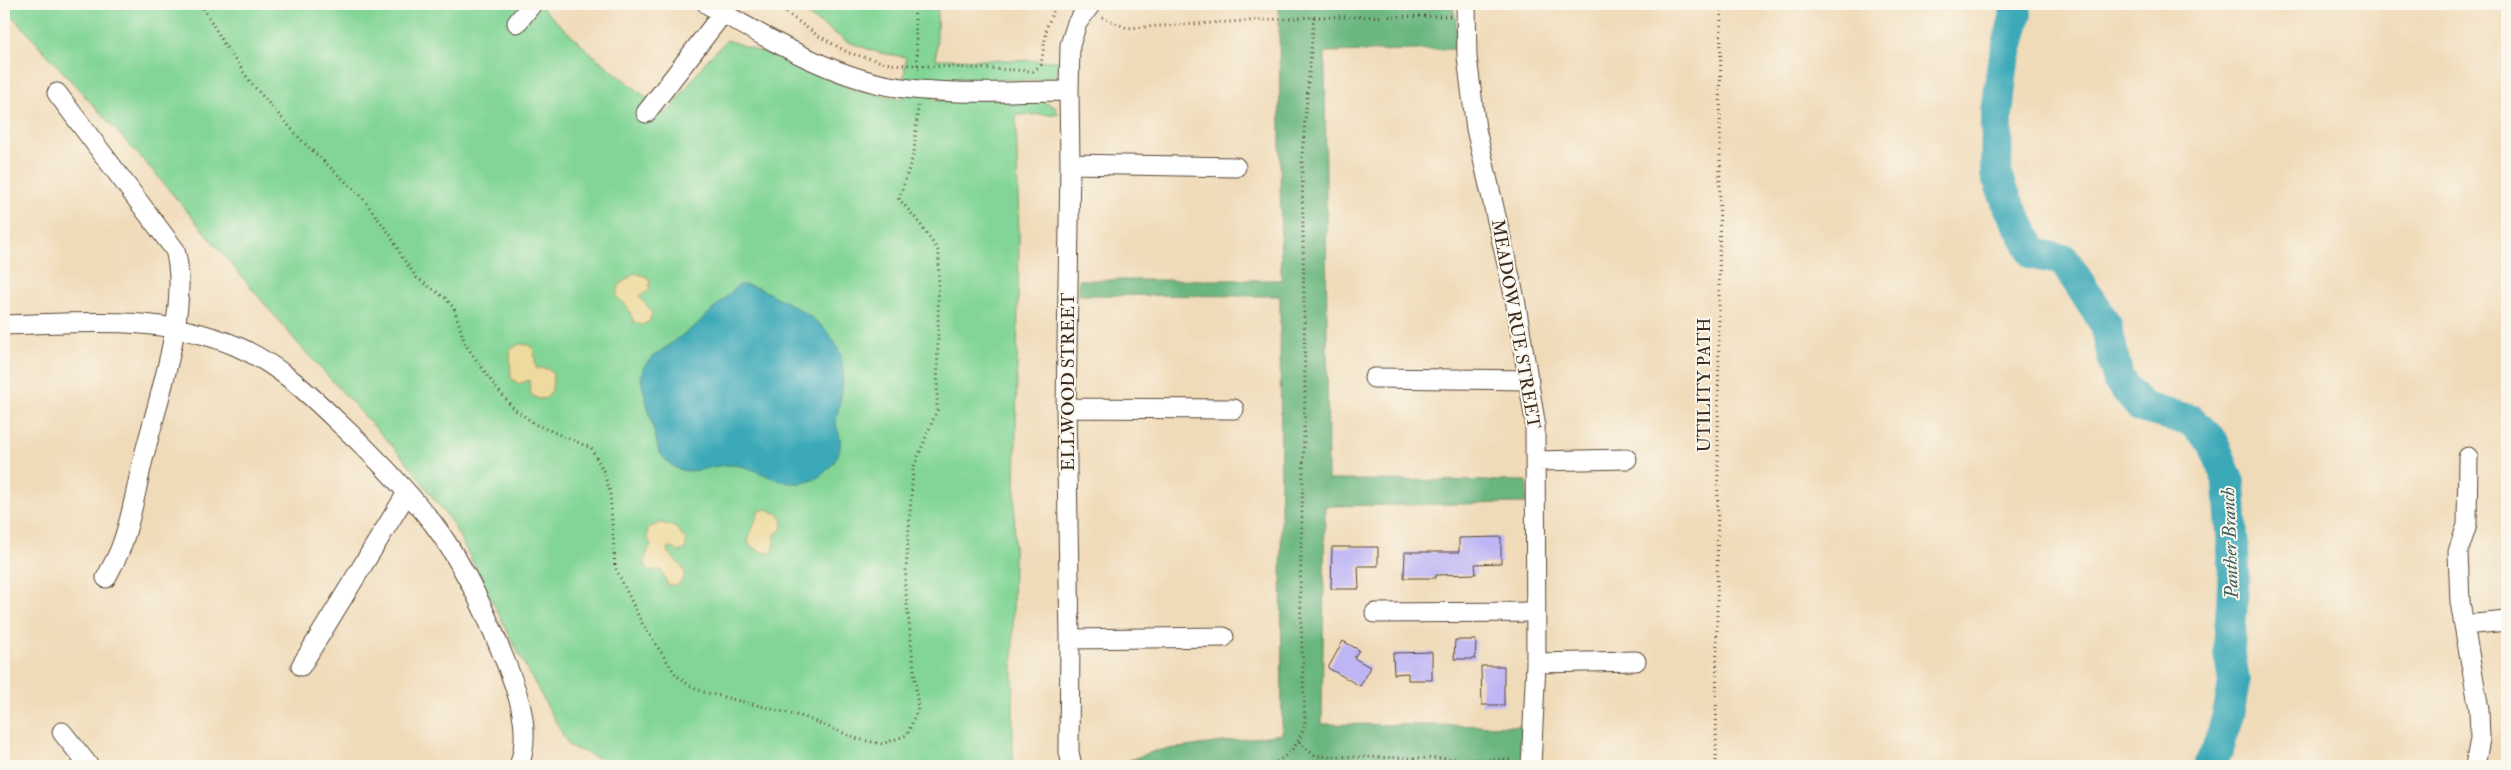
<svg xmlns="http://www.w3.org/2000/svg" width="2511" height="770" font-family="'IM FELL Double Pica',serif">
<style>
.green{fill:#82d596;stroke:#5e805a}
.forest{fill:#69b67f;stroke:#52704e}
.sand{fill:#eeda9e;stroke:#94825e}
.water{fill:#3aa9b8;stroke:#3a6a6b}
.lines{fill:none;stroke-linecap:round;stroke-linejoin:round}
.river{stroke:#3aa9b8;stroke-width:32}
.building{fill:#beb5f5}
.minor-casing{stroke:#564535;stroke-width:21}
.path{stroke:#564535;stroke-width:3;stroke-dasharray:1 4;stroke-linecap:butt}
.minor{stroke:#fff;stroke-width:19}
.labels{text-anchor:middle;stroke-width:4;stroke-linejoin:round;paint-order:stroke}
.street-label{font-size:18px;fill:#3b2a1e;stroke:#fbf7ec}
.water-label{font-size:19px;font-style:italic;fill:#3b5d5c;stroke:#fbf7ec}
</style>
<rect width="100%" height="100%" fill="#fbf7ec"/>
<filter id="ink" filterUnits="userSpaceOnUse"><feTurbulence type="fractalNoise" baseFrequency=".02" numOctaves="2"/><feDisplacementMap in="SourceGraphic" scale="10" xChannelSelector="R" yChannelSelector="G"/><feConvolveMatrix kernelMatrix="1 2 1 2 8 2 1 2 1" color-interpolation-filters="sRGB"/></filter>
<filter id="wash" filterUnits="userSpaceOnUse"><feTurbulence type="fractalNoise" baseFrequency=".0096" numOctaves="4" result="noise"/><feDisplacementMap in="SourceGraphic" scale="20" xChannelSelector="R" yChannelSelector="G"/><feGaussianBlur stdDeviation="1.12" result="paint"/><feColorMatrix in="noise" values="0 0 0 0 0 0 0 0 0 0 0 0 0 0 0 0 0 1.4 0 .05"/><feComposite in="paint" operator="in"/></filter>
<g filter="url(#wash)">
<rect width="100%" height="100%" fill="#f0dbb9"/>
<path class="green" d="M4 4H538L588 51 667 114 706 61 727 40 789 62 854 90 902 99 906 57 880 53 848 42 803 12 810 4H938L936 59 1059 61 1057 72 1049 80H934L932 100 1038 99 1055 107 1058 114 1016 115 1019 235 1013 621V766H618L569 746 521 658 453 524 406 461 300 346 154 172 4 7Z"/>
<path class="forest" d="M1279 4H1452L1456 20 1458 49 1325 52 1328 480 1527 481V503L1325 506 1322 724 1525 726V766H1112L1155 751 1282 734 1280 296 1079 295V280H1281Z"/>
<path class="sand" d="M635 273 647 277 650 282 649 291 639 296 652 312 650 321 642 325 634 322 627 306 616 296 620 284Z
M519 344 528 345 534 349 536 368 548 369 553 374 552 390 547 398 539 399 531 395 529 380 519 384 511 378 510 350Z
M766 509 778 514 783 522 781 530 775 534 773 552 764 553 751 546 748 541 759 511Z
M661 523 675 527 686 540V548C679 556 675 546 667 548L668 553C678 563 694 573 677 585H668L661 570 649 571C641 562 647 554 651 545L647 536 648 528Z"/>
<path class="water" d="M739 285C757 284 769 294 784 301 815 317 845 338 843 377 843 392 838 407 836 422 836 428 840 434 840 440 843 458 823 478 807 482 779 489 757 465 731 465 700 465 683 485 659 452L641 380 643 368 651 358 695 326Z"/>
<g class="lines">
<path class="river" d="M2014 4 2016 14 2002 68 1997 115 1996 174 2009 206 2034 254 2064 260 2106 325 2118 379 2141 407 2192 421 2213 442 2229 483 2234 569 2229 649 2234 682 2229 711 2218 749 2209 766"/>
</g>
<g id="blocks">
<path class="building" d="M1501 537V563L1475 564 1476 574 1436 575V578H1404L1405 552H1459V538Z
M1332 547H1378V566H1358L1359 589H1331Z
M1455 640H1476L1475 659H1454Z
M1343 641 1359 650 1354 658 1370 667 1360 686 1328 668Z
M1432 652V680H1408V673L1394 674 1393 653Z
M1481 666H1504V705H1482Z"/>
</g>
</g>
<g filter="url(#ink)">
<use href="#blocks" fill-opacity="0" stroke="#564535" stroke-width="1"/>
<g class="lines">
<defs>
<path id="minor" d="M707 4C761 35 828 75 890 86 948 96 1010 91 1069 91
M1466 4 1467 57 1476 129 1515 299 1535 421 1536 663 1531 766
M517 23 532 4
M57 93 175 250C190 303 160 394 146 448 137 480 133 516 121 547 117 558 111 568 106 578
M646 113 723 13
M1070 164 1236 167
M4 325C83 323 161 314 236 346 276 363 306 391 337 421 371 452 403 486 432 522 462 561 483 606 501 651 516 687 533 727 519 766
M1374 378 1529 380
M1066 408 1234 409
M1536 461 1627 459
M1375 613 1534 612
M2464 625 2460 602 2458 552 2467 525 2468 457
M1070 639 1224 637
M1536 663 1636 661
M301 666 407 493
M62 732 89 766
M1072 766 1069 752 1070 639 1066 408 1070 164 1069 91 1070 45 1077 23 1091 4
M2475 766 2480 739 2479 709 2464 625 2507 621"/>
</defs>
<use href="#minor" class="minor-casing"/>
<path class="path" d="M201 4 224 44 251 83 303 142 361 196 391 236 402 257 417 278 445 298 454 308 465 344 497 389 515 410 537 425 591 448 603 470 610 492 615 567 642 623 676 675 689 685 704 692 804 717 858 739 882 744 907 735 918 708 905 585 913 469 937 410 939 252 918 221 899 199 914 153 918 106
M774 4 817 35 849 53 890 64 1033 71 1041 65 1047 26 1057 4
M914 4 918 72
M1102 17 1127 28 1314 17 1302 156 1305 393 1300 595 1305 724C1298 746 1289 756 1269 766
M1314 17 1450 16
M1299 742 1315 756 1513 760
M1716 766 1721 4"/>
<use href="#minor" class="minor"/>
</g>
</g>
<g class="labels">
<g class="street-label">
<text transform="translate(1516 324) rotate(80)" y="6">MEADOW RUE STREET</text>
<text transform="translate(1068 382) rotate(-90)" y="6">ELLWOOD STREET</text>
<text transform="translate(1704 385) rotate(-90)" y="6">UTILITY PATH</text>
</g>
<g class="water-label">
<text transform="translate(2229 543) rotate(-92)" y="7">Panther Branch</text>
</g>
</g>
<rect width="2511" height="770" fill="none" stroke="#fbf7ec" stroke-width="20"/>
</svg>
